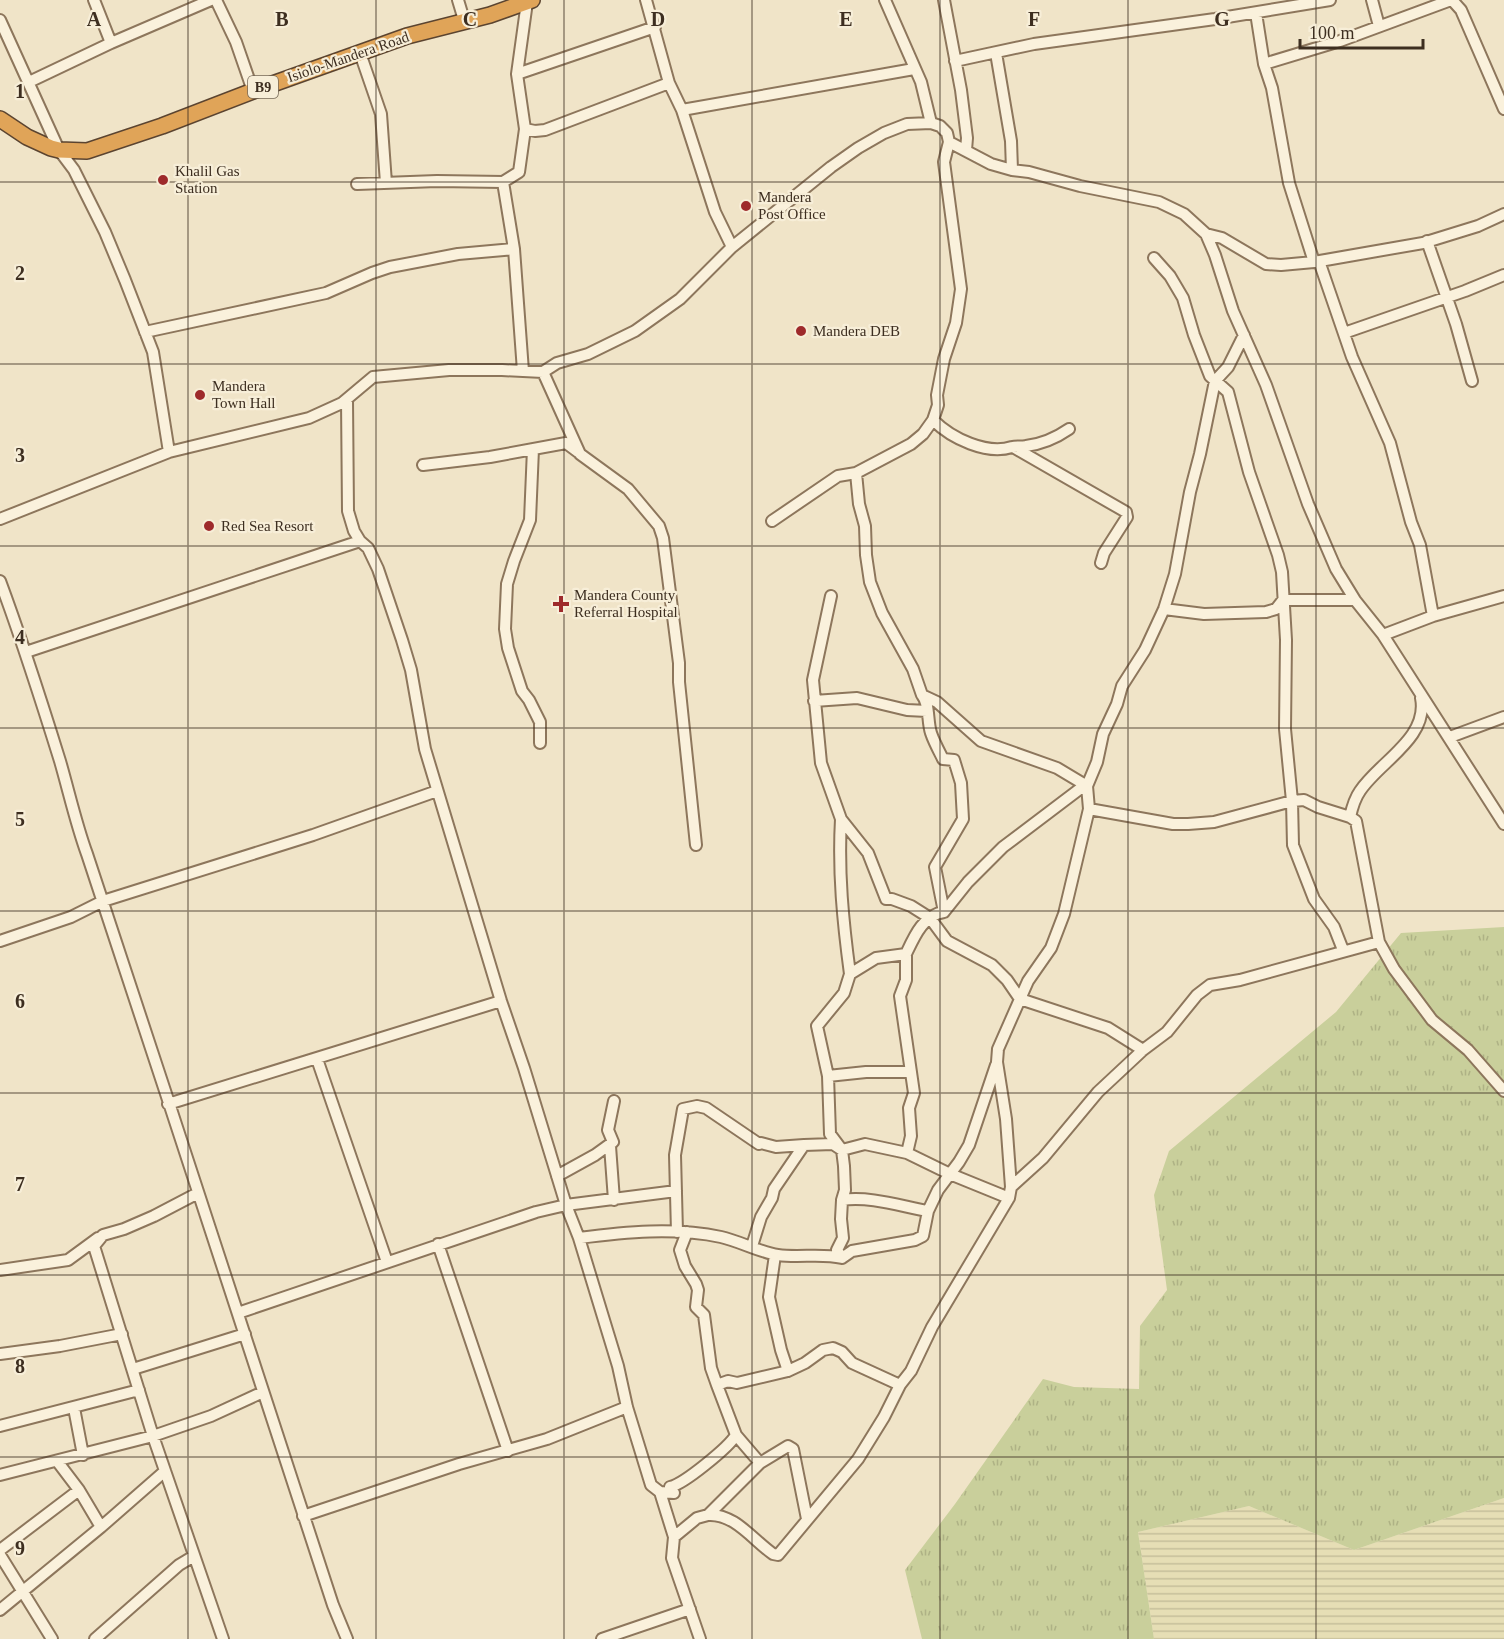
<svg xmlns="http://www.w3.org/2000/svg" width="1504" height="1639" font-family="'Times New Roman',serif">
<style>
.farmland{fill:url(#farmland-rules)}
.grass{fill:url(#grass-tufts)}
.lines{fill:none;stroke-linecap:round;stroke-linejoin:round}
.minor-casing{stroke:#8d765c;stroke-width:14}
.highway-casing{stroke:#5b4430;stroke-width:18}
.minor{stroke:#faf1dc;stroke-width:10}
.highway{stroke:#e0a458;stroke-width:15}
.grid{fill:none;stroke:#3d2e20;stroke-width:1.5;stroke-opacity:0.55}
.poi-dot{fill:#9e2a2b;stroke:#f7eed8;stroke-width:2}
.labels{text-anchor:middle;stroke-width:4.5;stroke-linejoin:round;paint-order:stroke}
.shield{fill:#f7eed8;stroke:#756857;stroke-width:1.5}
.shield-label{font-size:14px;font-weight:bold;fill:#3d2e20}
.street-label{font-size:15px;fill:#3d2e20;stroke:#f7eed8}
.poi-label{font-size:15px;fill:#3d2e20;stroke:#f7eed8;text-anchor:start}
.grid-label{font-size:20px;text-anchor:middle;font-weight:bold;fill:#3d2e20;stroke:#f7eed8;stroke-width:4.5;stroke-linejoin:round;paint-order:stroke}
</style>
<defs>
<pattern id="farmland-rules" width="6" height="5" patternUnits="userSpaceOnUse" patternTransform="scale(1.5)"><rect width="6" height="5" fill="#e6deb5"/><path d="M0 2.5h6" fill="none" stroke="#c6bf9b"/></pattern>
<pattern id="grass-tufts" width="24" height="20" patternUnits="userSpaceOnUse" patternTransform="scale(1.5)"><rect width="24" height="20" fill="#c9cf9b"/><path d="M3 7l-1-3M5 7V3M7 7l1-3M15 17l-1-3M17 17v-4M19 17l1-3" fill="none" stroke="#aeb285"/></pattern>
</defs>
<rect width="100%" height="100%" fill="#f0e4c8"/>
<path class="farmland" d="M1504 1498V1639H1154L1138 1532 1249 1506 1354 1550Z"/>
<path class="grass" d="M1504 927V1498L1354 1550 1249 1506 1138 1532 1154 1639H922L905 1570 955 1504 1043 1379 1074 1387 1139 1389 1140 1326 1167 1290 1154 1195 1169 1151 1336 1012 1401 933Z"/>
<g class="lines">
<defs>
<path id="minor" d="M94 0 111 43
M216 0 236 42 253 91
M458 0 464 20
M646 0 669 83 682 110 715 212 732 247
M885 0 921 82 931 123
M944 0 961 90 967 138 966 150
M1372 0 1379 26
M1452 0 1461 10 1504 109
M1256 13 1264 64 1272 88 1289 183 1314 262
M0 20 59 150 74 170 105 232 125 280 153 352 169 452
M360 53 381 114 386 183
M996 53 1011 141 1012 170
M955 61 1034 44 1215 19 1330 0
M1264 64 1340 41 1451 0
M517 74 655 27
M29 82 111 43 211 0
M682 110 914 69
M525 129 535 131 545 130 669 83
M357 184 437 181 503 182
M1206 234 1215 255 1233 311 1266 385 1308 504 1336 569 1355 600 1383 635 1504 824
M1427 241 1456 324 1472 381
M1154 258 1170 276 1183 298 1194 335 1210 376 1228 392 1249 472 1278 555 1282 572 1286 640 1285 729 1292 801 1293 845 1314 899 1334 927 1343 950
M1319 261 1352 357 1390 443 1411 522 1420 545 1433 616
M145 332 326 293 372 273 390 267 458 254 514 249
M1344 333 1465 291 1504 275
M523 371 514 249 503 182 519 172 525 129 517 74 527 2
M543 372 580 454 628 489 659 526 663 538 679 663V682L696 845
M347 400 348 511 354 531 360 541 368 548 378 569 402 640 411 670 425 749 501 1001 524 1068 566 1205 579 1238 618 1366 627 1407 651 1485 660 1492 674 1537 672 1558 700 1639
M933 420C952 439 987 455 1012 447 1016 446 1022 447 1026 446 1042 444 1056 438 1069 429
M1013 447 1126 512 1127 517 1104 553 1101 563
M533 449 530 520 514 561 507 584 505 629 508 648 522 691 529 700 540 722V743
M423 465 490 457 566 443 578 452
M856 473 859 504 865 526 866 555 870 582 882 613 913 669 922 695 937 702 981 741 1057 768 1087 786
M0 519 169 452 309 418 342 403 373 377 449 370H502L543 372 557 363 588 354 635 331 680 299 732 247 831 167 858 148 884 133 907 124 931 123 940 126 947 133 949 142 991 164 1012 170 1029 172 1080 186 1159 202 1184 214 1206 234 1222 238 1266 264 1281 265 1314 262 1423 243 1478 226 1504 214
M772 521 838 476 856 473 911 444 923 434 933 420 938 405 937 395 944 359 956 323 961 289 944 162 949 142
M0 581C22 640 41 700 60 761 69 792 76 824 87 854 170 1104 251 1355 333 1605L347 1639
M831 596 813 680 821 763 841 819 868 853 886 899H892L911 906 930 918 947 941 992 965 1007 980 1020 999 1108 1028 1143 1050
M1164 609 1204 614 1266 612 1276 609 1283 600H1355
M1383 635 1433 616 1504 596
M26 652 360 541
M922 695C930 704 927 721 931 733 934 742 939 751 943 759L954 760 961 783 963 819 935 867 944 912
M814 701 857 698 907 710 927 711
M1450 737 1504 717
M1089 809 1173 824H1188L1214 822 1292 801 1304 800 1318 807 1350 817 1356 821 1379 942 1394 969 1432 1020 1468 1050 1504 1091
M1350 817C1352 808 1355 798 1360 791 1379 762 1429 738 1421 698
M841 819C838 872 843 922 850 974
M0 941 71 917 103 901 313 835 437 791
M906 954V980L900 996 914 1093 909 1108 911 1136 907 1153
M317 1059 387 1262
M828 1076 866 1072H911
M168 1104 501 1001
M610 1146 614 1200
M557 1176 595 1155 613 1142 608 1130 614 1101
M1011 1187 1043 1158 1098 1092 1143 1050 1167 1032 1197 995 1210 985 1240 980 1379 942
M198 1193 154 1216 124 1229 103 1235 94 1246 153 1436 223 1639
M842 1200C870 1196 900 1206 928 1211
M677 1232 675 1155 683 1109 697 1106 706 1108 759 1144 761 1143 776 1147 804 1145
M687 1232 680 1250 685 1266 696 1284 698 1290 696 1307 704 1315 711 1368 717 1385 728 1381 737 1383 788 1371 805 1363 823 1350 833 1348 842 1352 852 1363 900 1385
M579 1238C625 1232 674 1227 721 1237 739 1241 762 1253 778 1255 799 1258 822 1253 842 1258L852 1251 915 1240 923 1236 928 1211 938 1190 959 1162 969 1145 996 1065
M438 1244 508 1451
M752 1246 761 1217 772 1198 774 1189 804 1145 833 1144 842 1150 865 1144 907 1153 950 1174 1009 1198
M775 1255 769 1297 781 1350 788 1371
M842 1258 837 1250 843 1238 841 1219 842 1200 845 1190 844 1166 842 1150 830 1134 828 1076 817 1026 844 993 850 974 876 958 906 954C914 937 923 915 944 912L968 882 1003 847 1085 785
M0 1270 68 1260 98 1238
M238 1313 536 1212 566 1205 676 1191
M0 1354 60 1346 122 1334
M133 1369 245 1334
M74 1408 83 1455
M0 1426 139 1390
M57 1461 79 1490 101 1527
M760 1463 788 1446 793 1449 807 1519
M0 1475 153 1436 211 1416 263 1392
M660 1492 674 1493 670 1487C684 1484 729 1447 736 1435
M708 1515C734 1513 753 1540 773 1554L778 1555 858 1459 884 1417 900 1385 911 1371 932 1327 1009 1198 1011 1187 1006 1119 997 1062 998 1049 1028 981 1051 948 1064 914 1089 809 1087 786 1097 762 1103 734 1117 704 1122 686 1145 650 1164 609 1175 574 1190 492 1200 454 1215 381 1228 367 1244 335
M303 1516 459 1464 547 1439 627 1407
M674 1537 697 1518 708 1515 760 1463 736 1435 717 1385
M0 1550 79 1490
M0 1555 52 1639
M0 1610 101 1527 165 1471
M95 1639 179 1565 194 1556
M602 1639 690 1609"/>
<path id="highway" d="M0 119 27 137 51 148 59 150 87 151 162 126 253 91 407 36 490 15 532 0"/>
</defs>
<use href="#minor" class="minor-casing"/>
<use href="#highway" class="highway-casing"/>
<use href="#minor" class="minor"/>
<use href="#highway" class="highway"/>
</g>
<path class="grid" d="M188 0V1639M376 0V1639M564 0V1639M752 0V1639M940 0V1639M1128 0V1639M1316 0V1639M0 182H1504M0 364H1504M0 546H1504M0 728H1504M0 911H1504M0 1093H1504M0 1275H1504M0 1457H1504"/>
<g class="poi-dot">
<circle cx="163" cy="180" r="6"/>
<circle cx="746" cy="206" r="6"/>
<circle cx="801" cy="331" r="6"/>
<circle cx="200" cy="395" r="6"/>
<circle cx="209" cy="526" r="6"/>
<path d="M558 595h6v6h6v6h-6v6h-6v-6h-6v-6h6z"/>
</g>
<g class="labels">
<rect class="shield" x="248" y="76" width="30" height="22" rx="4.5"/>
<g class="shield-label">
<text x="263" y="92">B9</text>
</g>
<g class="street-label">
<text transform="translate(348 57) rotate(-19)" y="5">Isiolo-Mandera Road</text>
</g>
<g class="poi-label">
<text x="175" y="176">Khalil Gas<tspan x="175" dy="17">Station</tspan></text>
<text x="758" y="202">Mandera<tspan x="758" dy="17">Post Office</tspan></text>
<text x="813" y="336">Mandera DEB</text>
<text x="212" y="391">Mandera<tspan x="212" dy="17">Town Hall</tspan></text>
<text x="221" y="531">Red Sea Resort</text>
<text x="574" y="600">Mandera County<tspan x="574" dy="17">Referral Hospital</tspan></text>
</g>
</g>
<g class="grid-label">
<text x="94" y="26">A</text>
<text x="282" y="26">B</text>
<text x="470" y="26">C</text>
<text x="658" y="26">D</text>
<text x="846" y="26">E</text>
<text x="1034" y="26">F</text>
<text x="1222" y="26">G</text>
<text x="20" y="98">1</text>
<text x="20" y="280">2</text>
<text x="20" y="462">3</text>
<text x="20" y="644">4</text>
<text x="20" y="826">5</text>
<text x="20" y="1008">6</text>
<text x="20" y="1191">7</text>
<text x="20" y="1373">8</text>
<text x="20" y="1555">9</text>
</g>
<path d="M1300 39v9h123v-9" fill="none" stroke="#3d2e20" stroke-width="3"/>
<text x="1309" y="39" font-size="18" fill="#3d2e20" stroke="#f7eed8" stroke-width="4.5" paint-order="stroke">100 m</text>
</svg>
